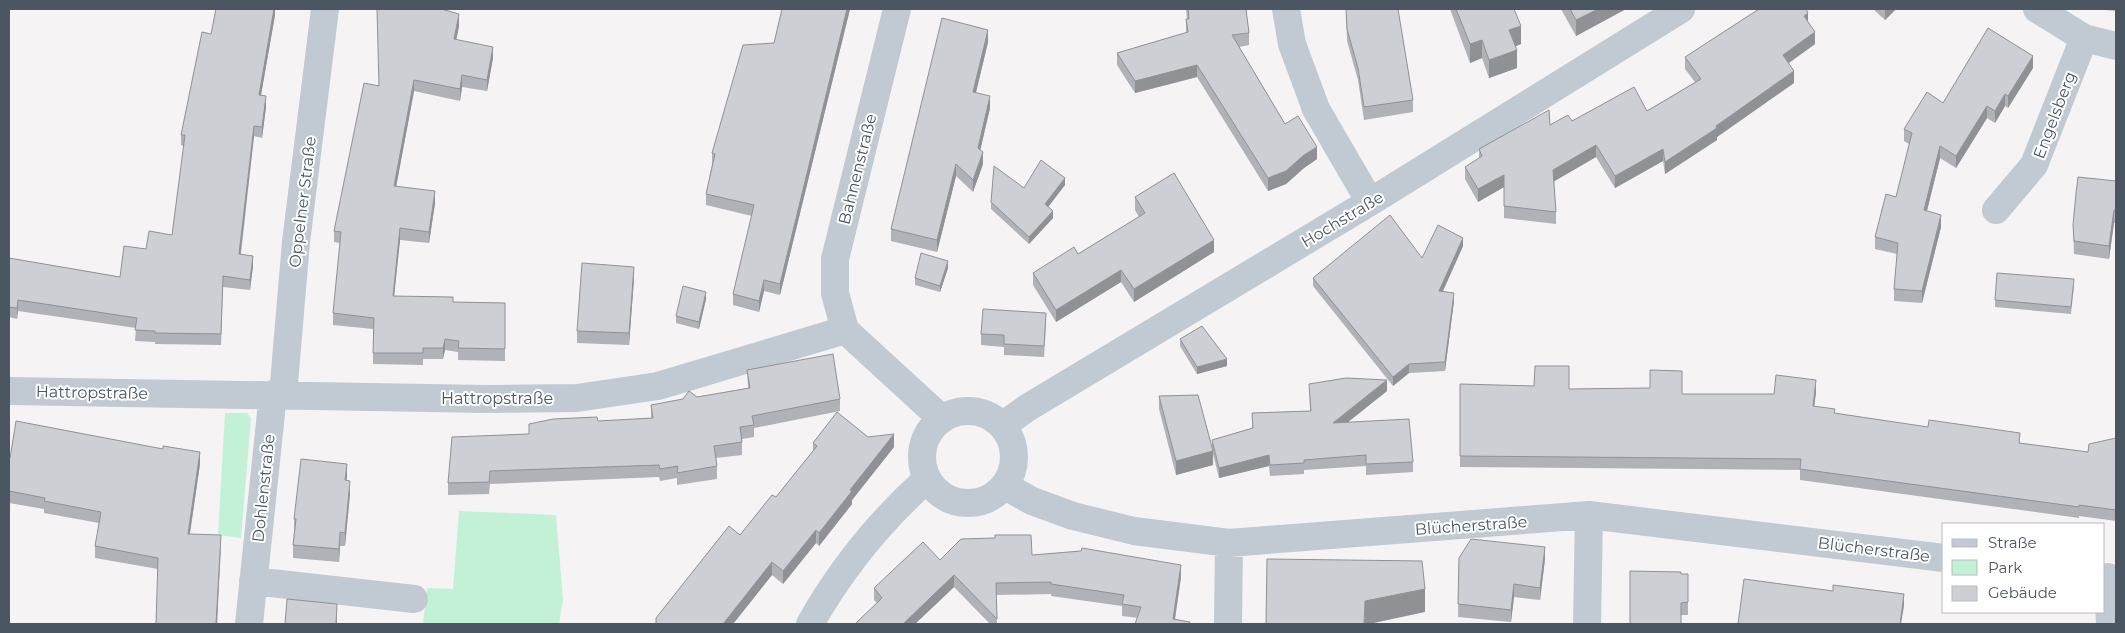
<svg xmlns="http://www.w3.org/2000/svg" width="2125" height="633" font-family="Montserrat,sans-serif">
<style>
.green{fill:#c3f1d5}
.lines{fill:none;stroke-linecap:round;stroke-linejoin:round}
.street{stroke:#c1cad2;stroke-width:28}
.wall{fill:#b0b2b7}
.shaded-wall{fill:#909195}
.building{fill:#cdcfd5;stroke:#909195}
.labels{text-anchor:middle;stroke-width:4;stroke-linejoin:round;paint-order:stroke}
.street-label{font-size:16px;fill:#4a5661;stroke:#fff}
</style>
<rect width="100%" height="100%" fill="#f5f3f3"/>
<path class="green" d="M225 413H247L251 418 241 538 218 535Z
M459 511 556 515 563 600 559 624H423L427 588 453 589Z"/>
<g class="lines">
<path class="street" d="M1286 9 1292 44 1316 109 1370 202
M2037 9 2084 38 2116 46
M1996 210 2034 165 2084 38
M845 330 835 293V259L897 9
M9 391 486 399 577 398 658 386 845 330 942 419
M283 395 296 242 325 9
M922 457a46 46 0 1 1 92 0a46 46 0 1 1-92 0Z
M1002 426 1027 408 1370 202 1681 9
M1005 486 1032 501 1073 516 1134 531 1229 543 1589 515 1944 558
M2108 577 2110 624
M253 581 414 599
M249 624 273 394
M810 624C841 569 880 521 927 479
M1228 624 1229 543
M1587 624 1589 515"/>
</g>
<path class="wall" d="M275 9V15L261 95 266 107 262 138 254 136 241 254 253 266 250 290 223 287 221 345 155 344V342L135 341 136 328 18 311 17 319 9 317V258L120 277 146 249 172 235 184 146 181 145V135L211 34Z
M782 9H850L780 295 764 291 759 312 733 305V294L752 216 706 205V194L712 164V153L774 43Z
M1186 9H1246L1249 33V45L1239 47 1285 124 1317 159 1304 168 1286 184 1268 191 1197 77 1135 93 1117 65V53L1186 33V19H1187Z
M1346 9 1413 100V112L1364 120 1358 80 1347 41Z
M1450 9H1514L1521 44 1516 46 1517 68 1489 78 1482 58 1470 63Z
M1561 9H1626L1576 36Z
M1873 9H1896L1885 20Z
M2105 9H2116V11L2105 10Z
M1808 22 1815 44 1789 63 1794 83 1717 137V140L1665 174 1663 161 1615 188 1596 157 1554 181 1556 212V224L1504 218V187L1478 202 1465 179V167L1479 158V149L1550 125 1572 121 1647 111 1695 82 1685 69V57Z
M459 26 456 40 493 58 487 91 462 87 460 101 414 91 396 187 435 203 429 243 400 240 394 296 453 302 505 303V361L458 360V352L445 350 443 359H423V365L373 364V329L333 325V313L340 243 334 242V231L378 85Z
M988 42 976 93 990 108 980 150 983 164 973 192 956 176 937 252 891 241V229Z
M2033 68 2008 108 2005 106 1995 123 1987 118 1956 168 1940 158 1927 211 1941 227 1922 303 1894 301V289L1897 254 1875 249V237L1896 197 1909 144 1904 141V129L1943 103Z
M2116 181V223H2114L2109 259 2074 254 2073 225Z
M1065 185 1048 207 1053 218 1029 244 991 209V202L1024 188Z
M1135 197 1214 252 1134 302 1121 282 1056 322 1033 285V273L1078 254 1139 217 1135 210Z
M1463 246 1443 291 1454 301 1445 371 1409 373 1393 386 1313 286V278L1422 258Z
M948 268 940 292 915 285V278Z
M634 279 629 345 577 343V331Z
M2074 286 2071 314 1995 307V300Z
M706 299 699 329 676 323V316Z
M1046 324 1044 357 1004 355V347L981 345V334Z
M1180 339 1227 366 1197 374 1180 346Z
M747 370 840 399V411L754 428V437L742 439V455L716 458 717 466V479L677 485V478L660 481 659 477 490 484 489 494 448 495V483L529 434V424L598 421 651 418V405L748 388Z
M1309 384 1387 391 1348 422 1413 462V472L1366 475V466L1304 470V474L1270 476 1269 466 1219 478 1213 454V465L1176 475 1159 409V396L1212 448V440L1252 428V413L1310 411Z
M1460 384 1682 394H1774L1816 392 1814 406 1835 413 2020 443 2088 452 2116 438V521L2079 516V518L1800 480V470L1460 467Z
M868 437 894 447 852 500V504L819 546 816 543 783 584 772 575 733 624H656L776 497 813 451V443Z
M9 457 200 464 190 534 221 547 217 624H156L158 569 95 558V546L99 523 44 513V509L9 503Z
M347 477 346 480 350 494 345 546H340L339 562 293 558V545L294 532V519Z
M1032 555 1181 577 1175 620 1190 624 1122 616V606L1051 596V594L996 595 997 624H990L954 587 915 624H855L877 603 874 600V588L940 560Z
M1459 558 1545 559 1540 600 1514 597 1511 622 1458 617Z
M1681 574H1688V615H1681Z"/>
<path class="shaded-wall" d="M274 9H275V15L259 106V95Z
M847 9H850L780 295V284Z
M1598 9H1626L1576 36V20Z
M1885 9H1896L1885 20Z
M1808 13V25L1804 16Z
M459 14V26L454 51V39Z
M1521 26V44L1509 49V30Z
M988 30V42L973 104V92Z
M1815 32V44L1783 67V55Z
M1482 40V58L1470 63V44Z
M493 47V58L487 91V80Z
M1517 50V68L1489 78V60Z
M2033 56V68L2008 108V96Z
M1197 65V77L1135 93V81Z
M1794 71V83L1717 137V140L1665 174V162Z
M462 75V87L460 101V89Z
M414 80V91L394 198V186Z
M2005 94V106L1995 123V111Z
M266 96V107L262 138V127Z
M990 96V108L978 160V148Z
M1987 106V118L1956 168V156Z
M254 126V136L239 265V254Z
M1596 145V157L1553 182V170Z
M1940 146V158L1924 222V210Z
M1317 147V159L1304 168 1286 184 1268 191V178Z
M1663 149V161L1615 188V176Z
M983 152V164L973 192V180Z
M956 164V176L937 252V240Z
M1504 175V187L1478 202V189Z
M1065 178V185L1045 211V204Z
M435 191V203L429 243V232Z
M2114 210V223L2109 259V246Z
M1053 211V218L1029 244V237Z
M1941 215V227L1922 303V291Z
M400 228V240L393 307V296Z
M1463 238V246L1439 300V291Z
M1214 240V252L1134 302V289Z
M253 256V266L250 290V280Z
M948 261V268L940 292V286Z
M634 267V279L629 345V333Z
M1121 270V282L1056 322V310Z
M764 280V291L759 312V301Z
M706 292V299L699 329V322Z
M1454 293V301L1445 371V362Z
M18 300V311L17 319V308Z
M445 339V350L443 359V348Z
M1227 359V366L1197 374V367Z
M1409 364V373L1393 386V377Z
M1387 380V391L1333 434V423Z
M1816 380V392L1813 417V406Z
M894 434V447L852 500V504L819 546V533L850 490Z
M1213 451V465L1176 475V461Z
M200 452V464L188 545V534Z
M1269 455V466L1219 478V468Z
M347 464V477L345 493V480Z
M350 481V494L345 546V533Z
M816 530V543L783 584V571Z
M340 532V546L339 562V549Z
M221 535 217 624H216Z
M1545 547V559L1540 600V588Z
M772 562V575L733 624H723Z
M1181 565V577L1174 624 1173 619Z
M954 575V587L915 624H903Z
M1514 584V597L1511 622V610Z
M1425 589V612L1369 624H1364L1365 601Z
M1904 594V606L1901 624H1900Z
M337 604V624H336Z"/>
<path class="building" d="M216 9H274L259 95 266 96 262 127 254 126 239 254 253 256 250 280 223 276 221 334 155 333V331L135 330 137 318 18 300 17 308 9 307V258L120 277 124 246 146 249 149 231 172 235 185 135H181L202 32 211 34Z
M377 9H441L459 14 454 39 493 47 487 80 462 75 460 89 414 80 394 186 435 191 429 232 400 228 393 296 453 297V302L505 303V349L458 348 459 341 445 339 443 348H423V353H373L374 318 333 313 341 232 334 231 364 83 379 86Z
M782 9H847L780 284 764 280 759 301 733 294 754 205 706 194 715 154 712 153 743 45 774 43Z
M1188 9H1246L1249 33 1232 35 1285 124 1298 116 1317 147 1304 155 1286 171 1268 178 1197 65 1135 81 1117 53 1188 32 1186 19H1189Z
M1346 9H1398L1413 100 1364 107 1358 68 1347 29Z
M1456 9H1514L1521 26 1509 30 1517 50 1489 60 1482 40 1470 44Z
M1570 9H1598L1576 20Z
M1759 9H1806L1808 13 1804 16 1815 32 1783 55 1794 71 1716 126 1717 128 1665 162 1663 149 1615 176 1596 145 1553 170 1556 212 1504 206V175L1478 189 1465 167 1482 156 1479 149 1549 110 1550 125 1568 115 1572 121 1634 87 1647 111 1701 79 1685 57Z
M942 18 988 30 973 92 990 96 978 148 983 152 973 180 956 164 937 240 891 229Z
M1988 28 2033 56 2008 96 2005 94 1995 111 1987 106 1956 156 1940 146 1924 210 1941 215 1922 291 1894 289 1898 243 1875 237 1886 194 1896 197 1912 133 1904 129 1927 92 1943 103Z
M1041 160 1065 178 1045 204 1053 211 1029 237 991 202 994 166 1024 188Z
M1174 173 1214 240 1134 289 1121 270 1056 310 1033 273 1074 247 1078 254 1145 213 1135 197Z
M2078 177 2116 181V210H2114L2109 246 2074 241 2073 225 2076 193Z
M1390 215 1422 258 1438 225 1463 238 1439 291 1454 293 1445 362 1409 364 1393 377 1313 278Z
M921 253 948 261 940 286 915 278Z
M582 263 634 267 629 333 577 331Z
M1997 273 2074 279 2071 307 1995 300Z
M683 286 706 292 699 322 676 316Z
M983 309 1046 313 1044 346 1004 344V335L981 334Z
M1202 326 1227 359 1197 367 1180 339Z
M833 354 840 399 752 416 754 425 740 427 742 442 714 446 717 466 677 473 678 466 660 469 659 465 490 471 489 482 448 483 452 437 529 434V424L553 419 597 417 598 421 653 418 651 405 683 399 689 391 697 397 750 388 747 370Z
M1535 366H1569V389L1650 388V370L1682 371V394H1774L1776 375 1816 380 1813 406 1835 409 1834 413 1928 427 1929 420 2020 433 2019 443 2088 452 2089 444 2116 438V510L2079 505V507L1800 469 1801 459 1460 456V384L1534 386Z
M1346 378 1387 380 1333 423 1409 419 1413 462 1366 464V455L1304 460V463L1270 465 1269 455 1219 468 1212 440 1253 428 1252 413 1311 411 1309 384Z
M1198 395 1213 451 1176 461 1159 396Z
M837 412 868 437 894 434 850 490 852 491 819 533 816 530 783 571 772 562 723 624H656V618L729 526 740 535 772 495 776 497 817 446 813 443Z
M16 421 163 449V446L200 452 188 534 221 535 216 624H156L158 558 95 546 101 512 44 501 45 498 9 491V457L10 458Z
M301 459 347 464 345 480 350 481 345 533 340 532 339 549 293 545 296 519H294Z
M995 535H1031L1032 555 1081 551 1082 548 1181 565 1173 619 1190 622 1189 624H1135L1141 607 1122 604 1124 595 1051 584V582L996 583 997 619 954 575 903 624H855L882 598 874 588 923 542 940 560 961 539 995 538Z
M1471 539 1545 547 1540 588 1514 584 1511 610 1458 604 1459 558Z
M1267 559 1422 561 1425 589 1365 601 1364 624H1266Z
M1630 571 1681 572V574H1688V602L1681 603V624H1630Z
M1744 579 1833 591V585L1904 594 1900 624H1738Z
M287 599 337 604 336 624H285Z"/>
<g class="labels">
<g class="street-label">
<text transform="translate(2054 115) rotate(-69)" y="6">Engelsberg</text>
<text transform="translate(857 169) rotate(-76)" y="6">Bahnenstraße</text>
<text transform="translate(302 202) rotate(-83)" y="6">Oppelner Straße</text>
<text transform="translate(1342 219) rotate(-31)" y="6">Hochstraße</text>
<text transform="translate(92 392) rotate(1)" y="6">Hattropstraße</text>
<text x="497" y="404">Hattropstraße</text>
<text transform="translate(263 488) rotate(-84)" y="6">Dohlenstraße</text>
<text transform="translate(1471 525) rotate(-4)" y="6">Blücherstraße</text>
<text transform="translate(1874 549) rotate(7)" y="6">Blücherstraße</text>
</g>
</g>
<rect width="2125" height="633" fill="none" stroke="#4a5661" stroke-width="20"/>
<rect x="1942" y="523" width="162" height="90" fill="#ffffff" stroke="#b7bbc0"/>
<rect x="1952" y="539" width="25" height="8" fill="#c1cad2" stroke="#b7bbc0"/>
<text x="1988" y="548" font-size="15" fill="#4a5661">Straße</text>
<rect x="1952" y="560" width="25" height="15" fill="#c3f1d5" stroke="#b7bbc0"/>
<text x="1988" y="573" font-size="15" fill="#4a5661">Park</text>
<rect x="1952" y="586" width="25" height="15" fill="#cdcfd5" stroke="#b7bbc0"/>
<text x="1988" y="598" font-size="15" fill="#4a5661">Gebäude</text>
</svg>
